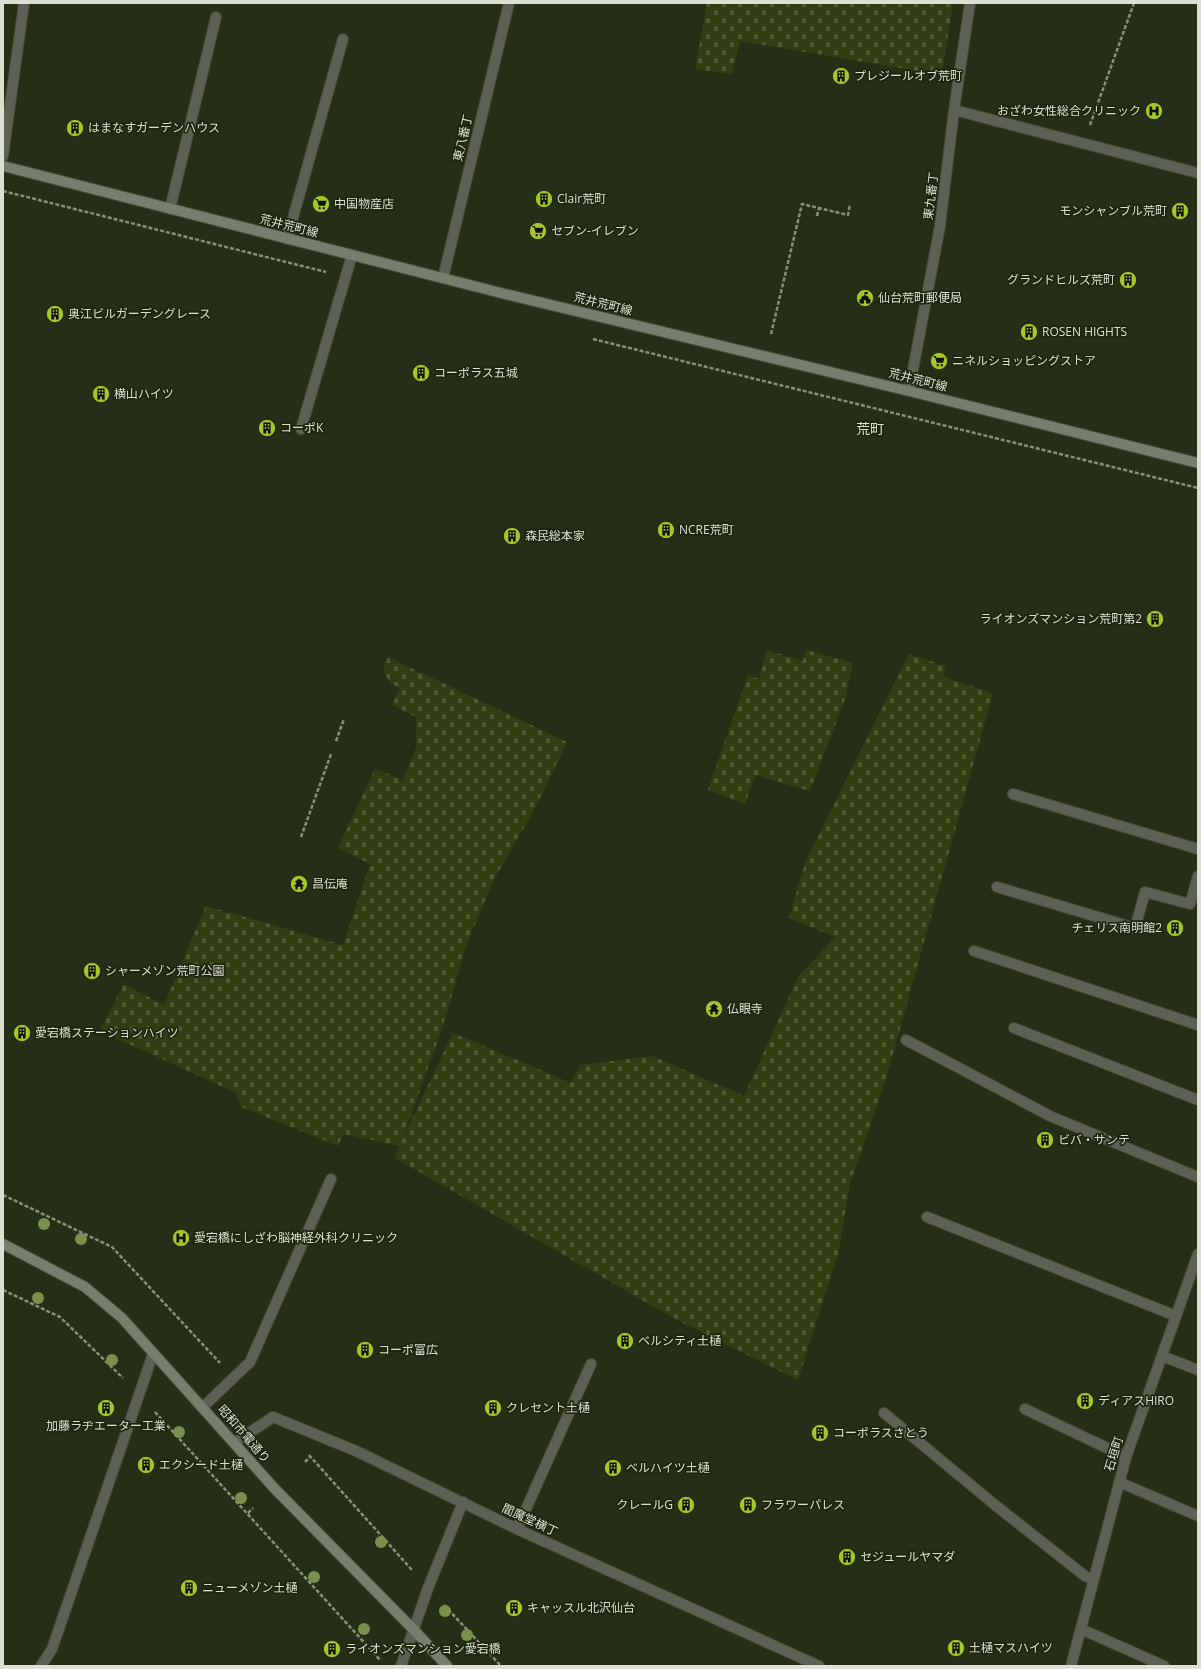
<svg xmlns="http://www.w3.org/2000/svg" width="1201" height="1669" font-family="'Open Sans','Noto Sans JP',sans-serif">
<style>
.cemetery{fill:url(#cemetery-stones)}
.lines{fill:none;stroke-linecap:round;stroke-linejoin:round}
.lane-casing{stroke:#444a36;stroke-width:12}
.street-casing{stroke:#444a36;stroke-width:12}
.secondary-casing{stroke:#444a36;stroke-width:12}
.path{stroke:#898f7d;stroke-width:2.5;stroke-dasharray:4 2;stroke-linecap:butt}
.lane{stroke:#5d6055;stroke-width:10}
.street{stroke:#5d6055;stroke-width:10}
.secondary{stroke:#787e6d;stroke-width:10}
.tree{fill:#7b904b}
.labels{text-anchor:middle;stroke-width:3.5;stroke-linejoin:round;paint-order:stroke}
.poi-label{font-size:12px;fill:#dbe0d2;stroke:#1e250e;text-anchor:start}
.street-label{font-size:12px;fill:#dbe0d2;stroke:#1e250e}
.quarter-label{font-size:14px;fill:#dbe0d2;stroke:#1e250e}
</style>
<defs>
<pattern id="cemetery-stones" width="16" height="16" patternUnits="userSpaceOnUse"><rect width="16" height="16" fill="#313e12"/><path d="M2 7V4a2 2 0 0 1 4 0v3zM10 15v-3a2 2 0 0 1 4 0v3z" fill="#4e5a34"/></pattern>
</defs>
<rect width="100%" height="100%" fill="#272e18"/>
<path class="cemetery" d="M707 3H953L942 75 740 41 732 74 695 69Z
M767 650 803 661 806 650 853 663 845 699 810 791 755 775 745 804 708 790 748 675 759 679Z
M909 654 946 666 943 677 993 693 886 1079 850 1184 838 1254 798 1380 677 1320 395 1158 400 1146 343 1134 338 1146 241 1107 236 1093 118 1039 101 1028 124 984 164 1005 206 906 343 945 370 864 338 848 375 769 403 780 416 748V717L392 705 400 688 390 683 383 670 388 657 567 742 534 810 493 881 466 946 442 1029 402 1140 453 1033 571 1083 580 1065 652 1056 744 1096 798 977 835 937 789 918 805 863Z"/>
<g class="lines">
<defs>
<path id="lane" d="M170 209 216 17
M287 239 343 39
M301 429 352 255
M1013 794 1198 849
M997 887 1135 928 1145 892 1190 904 1198 876
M974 951 1198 1025
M1014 1028 1198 1100
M906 1040 1052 1117 1198 1177
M927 1217 1176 1316
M1162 1356 1198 1370
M203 1407 250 1362 331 1179
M1025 1409 1126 1457
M884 1413 995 1505 1085 1576 1093 1580
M1119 1482 1198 1516
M517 1529 591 1364
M1081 1629 1164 1666"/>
<path id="street" d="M954 110 1198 173
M3 156 24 3
M443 278 509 3
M909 391 940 226 954 110 970 3
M234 1443 273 1417 356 1451 517 1529 819 1666
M41 1666 52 1649 153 1354
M401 1666 428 1588 463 1502
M1071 1666 1126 1457 1198 1254"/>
<path id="secondary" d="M3 166 505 294 909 391 1198 463
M3 1244 85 1287 122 1318 275 1489 414 1630 447 1666"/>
</defs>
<use href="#lane" class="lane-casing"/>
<use href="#street" class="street-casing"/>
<use href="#secondary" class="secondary-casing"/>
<path class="path" d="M1090 125 1134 3
M3 191 326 272
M817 216 819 208
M771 334 802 204 848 215 850 204
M593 339 1198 488
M336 741 344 719
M301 837 331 754
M3 1195 112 1247 220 1363
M3 1290 60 1317 123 1378
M155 1412 380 1660
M309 1455 412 1570
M305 1462 310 1457
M248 1513 253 1508
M444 1605 501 1666"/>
<use href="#lane" class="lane"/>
<use href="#street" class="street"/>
<use href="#secondary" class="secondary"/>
</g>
<g class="tree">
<circle cx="44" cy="1224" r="6"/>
<circle cx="81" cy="1239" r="6"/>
<circle cx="38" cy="1298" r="6"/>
<circle cx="112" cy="1360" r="6"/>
<circle cx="179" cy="1432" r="6"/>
<circle cx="241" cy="1498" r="6"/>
<circle cx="381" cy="1542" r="6"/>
<circle cx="314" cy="1577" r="6"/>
<circle cx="445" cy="1611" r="6"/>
<circle cx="364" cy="1629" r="6"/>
<circle cx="467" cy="1635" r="6"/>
</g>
<defs>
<symbol id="building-disc" viewBox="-11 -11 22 22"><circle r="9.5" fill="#a2c929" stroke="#1e250e"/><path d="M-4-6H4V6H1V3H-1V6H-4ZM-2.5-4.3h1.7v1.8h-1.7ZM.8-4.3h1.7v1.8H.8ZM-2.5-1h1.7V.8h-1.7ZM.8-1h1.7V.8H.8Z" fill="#111"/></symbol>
<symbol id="hospital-disc" viewBox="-11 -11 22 22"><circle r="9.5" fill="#a2c929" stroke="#1e250e"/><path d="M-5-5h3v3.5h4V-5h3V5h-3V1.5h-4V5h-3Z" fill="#111"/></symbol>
<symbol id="supermarket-disc" viewBox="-11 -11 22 22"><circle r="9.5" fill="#a2c929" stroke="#1e250e"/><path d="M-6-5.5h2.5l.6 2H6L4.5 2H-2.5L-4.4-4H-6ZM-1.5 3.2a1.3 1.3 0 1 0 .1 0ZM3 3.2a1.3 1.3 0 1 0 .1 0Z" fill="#111"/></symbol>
<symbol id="civic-disc" viewBox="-11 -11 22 22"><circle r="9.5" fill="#a2c929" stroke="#1e250e"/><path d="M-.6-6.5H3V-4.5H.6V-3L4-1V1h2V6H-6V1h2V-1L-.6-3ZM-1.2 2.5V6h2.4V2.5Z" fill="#111"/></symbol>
<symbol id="temple-disc" viewBox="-11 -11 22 22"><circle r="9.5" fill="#a2c929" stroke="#1e250e"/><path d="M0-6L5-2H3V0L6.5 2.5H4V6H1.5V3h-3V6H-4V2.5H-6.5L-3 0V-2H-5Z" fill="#111"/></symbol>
</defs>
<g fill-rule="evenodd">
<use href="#building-disc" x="831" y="66" width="20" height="20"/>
<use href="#hospital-disc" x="1144" y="101" width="20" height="20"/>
<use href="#building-disc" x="65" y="118" width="20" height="20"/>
<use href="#building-disc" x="534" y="189" width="20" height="20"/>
<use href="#supermarket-disc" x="311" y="194" width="20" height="20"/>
<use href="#building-disc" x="1170" y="201" width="20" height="20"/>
<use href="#supermarket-disc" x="528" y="221" width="20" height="20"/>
<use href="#building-disc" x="1118" y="270" width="20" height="20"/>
<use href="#civic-disc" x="855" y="288" width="20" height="20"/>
<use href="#building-disc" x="45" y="304" width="20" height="20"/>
<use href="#building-disc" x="1019" y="322" width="20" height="20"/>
<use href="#supermarket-disc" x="929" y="351" width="20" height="20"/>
<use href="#building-disc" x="411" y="363" width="20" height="20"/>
<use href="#building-disc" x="91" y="384" width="20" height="20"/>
<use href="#building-disc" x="257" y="418" width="20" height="20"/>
<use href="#building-disc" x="656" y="520" width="20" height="20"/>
<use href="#building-disc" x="502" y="526" width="20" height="20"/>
<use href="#building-disc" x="1145" y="609" width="20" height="20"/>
<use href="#temple-disc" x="289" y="874" width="20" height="20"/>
<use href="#building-disc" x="1165" y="918" width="20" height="20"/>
<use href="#building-disc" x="82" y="961" width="20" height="20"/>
<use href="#temple-disc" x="704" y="999" width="20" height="20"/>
<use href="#building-disc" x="12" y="1023" width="20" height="20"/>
<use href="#building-disc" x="1035" y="1130" width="20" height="20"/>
<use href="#hospital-disc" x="171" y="1228" width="20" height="20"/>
<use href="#building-disc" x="615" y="1331" width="20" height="20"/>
<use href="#building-disc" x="355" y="1340" width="20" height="20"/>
<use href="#building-disc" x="1075" y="1391" width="20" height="20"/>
<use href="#building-disc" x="96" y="1398" width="20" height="20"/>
<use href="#building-disc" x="483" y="1398" width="20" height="20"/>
<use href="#building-disc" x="810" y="1423" width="20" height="20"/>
<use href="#building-disc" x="136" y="1455" width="20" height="20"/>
<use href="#building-disc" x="603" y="1458" width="20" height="20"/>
<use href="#building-disc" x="676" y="1495" width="20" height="20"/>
<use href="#building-disc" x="738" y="1495" width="20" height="20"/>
<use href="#building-disc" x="837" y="1547" width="20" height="20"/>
<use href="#building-disc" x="179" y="1578" width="20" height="20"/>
<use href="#building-disc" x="504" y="1598" width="20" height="20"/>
<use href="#building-disc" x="946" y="1638" width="20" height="20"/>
<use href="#building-disc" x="322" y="1639" width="20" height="20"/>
</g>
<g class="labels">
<g class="poi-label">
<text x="854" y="80">プレジールオブ荒町</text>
<text x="1141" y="115" text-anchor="end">おざわ女性総合クリニック</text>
<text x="88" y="132">はまなすガーデンハウス</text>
<text x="557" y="203">Clair荒町</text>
<text x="334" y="208">中国物産店</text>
<text x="1167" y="215" text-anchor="end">モンシャンブル荒町</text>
<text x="551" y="235">セブン-イレブン</text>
<text x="1115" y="284" text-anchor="end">グランドヒルズ荒町</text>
<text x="878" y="302">仙台荒町郵便局</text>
<text x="68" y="318">奥江ビルガーデングレース</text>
<text x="1042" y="336">ROSEN HIGHTS</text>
<text x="952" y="365">ニネルショッピングストア</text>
<text x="434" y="377">コーポラス五城</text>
<text x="114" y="398">横山ハイツ</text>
<text x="280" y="432">コーポK</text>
<text x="679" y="534">NCRE荒町</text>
<text x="525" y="540">森民総本家</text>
<text x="1142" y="623" text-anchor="end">ライオンズマンション荒町第2</text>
<text x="312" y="888">昌伝庵</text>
<text x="1162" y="932" text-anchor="end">チェリス南明館2</text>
<text x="105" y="975">シャーメゾン荒町公園</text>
<text x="727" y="1013">仏眼寺</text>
<text x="35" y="1037">愛宕橋ステーションハイツ</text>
<text x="1058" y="1144">ビバ・サンテ</text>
<text x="194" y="1242">愛宕橋にしざわ脳神経外科クリニック</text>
<text x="638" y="1345">ベルシティ土樋</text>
<text x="378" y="1354">コーポ富広</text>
<text x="1098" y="1405">ディアスHIRO</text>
<text x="506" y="1412">クレセント土樋</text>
<text x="106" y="1430" text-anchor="middle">加藤ラヂエーター工業</text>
<text x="833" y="1437">コーポラスさとう</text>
<text x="159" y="1469">エクシード土樋</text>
<text x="626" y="1472">ベルハイツ土樋</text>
<text x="673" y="1509" text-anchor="end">クレールG</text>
<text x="761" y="1509">フラワーパレス</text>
<text x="860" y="1561">セジュールヤマダ</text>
<text x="202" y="1592">ニューメゾン土樋</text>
<text x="527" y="1612">キャッスル北沢仙台</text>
<text x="969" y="1652">土樋マスハイツ</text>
<text x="345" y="1653">ライオンズマンション愛宕橋</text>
</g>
<g class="street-label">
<text transform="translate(463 138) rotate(-77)" y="4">東八番丁</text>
<text transform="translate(931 196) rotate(-83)" y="4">東九番丁</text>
<text transform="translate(289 226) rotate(14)" y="4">荒井荒町線</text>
<text transform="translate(603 304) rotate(14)" y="4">荒井荒町線</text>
<text transform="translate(918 380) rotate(14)" y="4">荒井荒町線</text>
<text transform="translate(244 1434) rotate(49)" y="4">昭和市電通り</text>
<text transform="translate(1114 1454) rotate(-73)" y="4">石垣町</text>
<text transform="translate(530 1520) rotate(25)" y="4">閻魔堂横丁</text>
</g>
<g class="quarter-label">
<text x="870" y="434">荒町</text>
</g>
</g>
<rect width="1201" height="1669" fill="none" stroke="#dbe0d2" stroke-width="8"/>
</svg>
